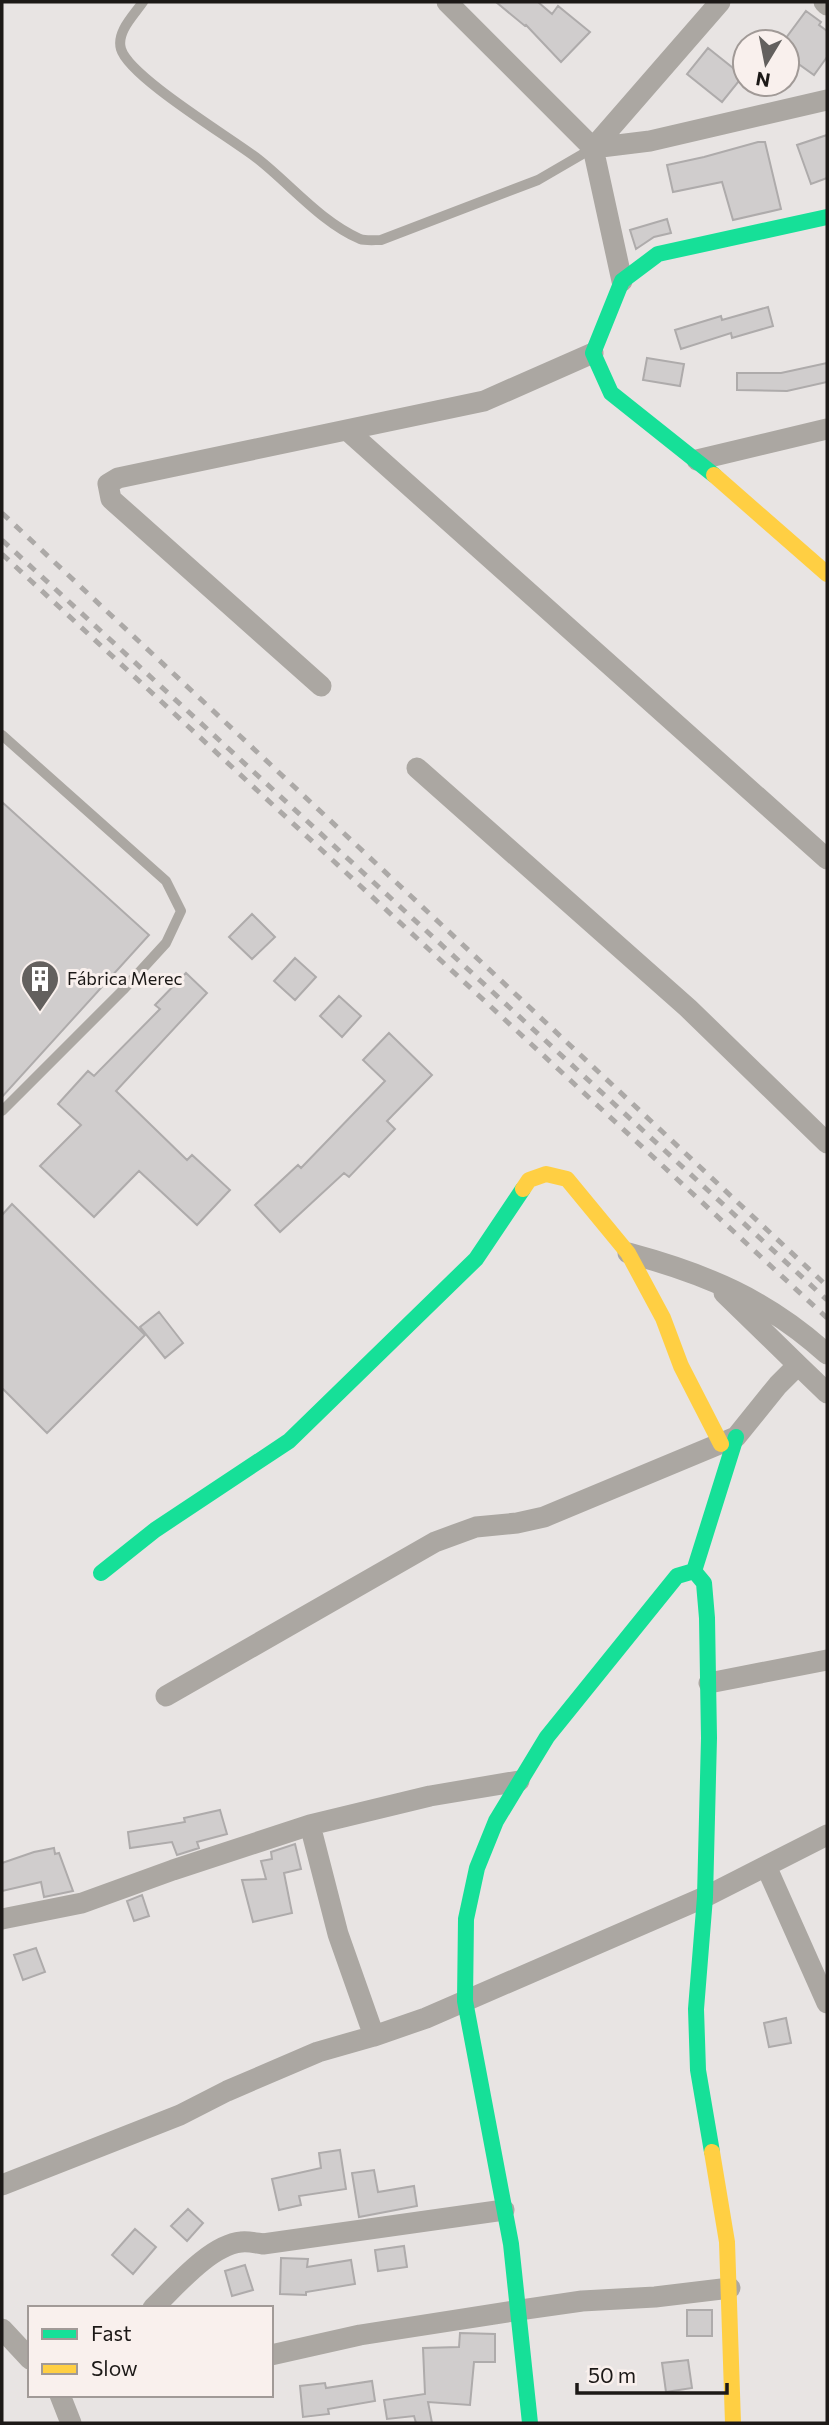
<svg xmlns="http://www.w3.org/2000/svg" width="829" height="2425" font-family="Commissioner,sans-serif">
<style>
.building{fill:#d0cdcd;stroke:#aeabab;stroke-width:2}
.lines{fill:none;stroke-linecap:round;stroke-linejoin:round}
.lane{stroke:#aba7a2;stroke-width:10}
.street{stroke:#aba7a2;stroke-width:21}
.fast{stroke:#16e098;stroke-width:16}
.slow{stroke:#ffcf43;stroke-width:16}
.rail{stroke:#aca9a7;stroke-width:5;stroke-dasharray:9 9;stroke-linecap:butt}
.labels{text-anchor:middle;stroke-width:6;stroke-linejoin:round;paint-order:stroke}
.poi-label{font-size:18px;fill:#1c1917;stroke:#f9f0ed;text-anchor:start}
</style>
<rect width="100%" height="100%" fill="#e8e4e3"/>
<path class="building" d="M496 2H538L552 14 558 6 590 32 561 62 526 25 525 26Z
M806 11 821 22 819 25 827 31V57L814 75 793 60 796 56 787 50V42H783Z
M708 48 743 76 722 102 687 74Z
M827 135V178L811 184 797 145Z
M758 142H765L781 209 733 220 722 182 673 192 667 165 704 157Z
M667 219 671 233 654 237 636 249 630 230Z
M768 307 773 326 732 338 731 333 681 349 675 330 721 316 722 320Z
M647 358 684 364 680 386 643 380Z
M827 363V382L787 391 737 390V373H781Z
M2 802 149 935 2 1097Z
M252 914 275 937 252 959 229 937Z
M295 958 316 977 295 1000 274 981Z
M186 973 207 993 116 1091 187 1160 192 1155 230 1190 197 1225 139 1171 94 1217 40 1166 81 1125 58 1104 88 1071 94 1076 160 1009 155 1005Z
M339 996 361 1016 342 1037 320 1016Z
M389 1033 432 1075 387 1121 395 1129 349 1177 344 1173 280 1232 255 1205 298 1165 301 1168 385 1081 363 1060Z
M12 1204 145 1335 47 1433 2 1388V1215Z
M159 1312 183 1343 165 1358 140 1327Z
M220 1810 227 1834 197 1842 199 1848 177 1855 172 1842 130 1848 128 1832 185 1822 184 1818Z
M295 1844 301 1869 284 1873 292 1913 253 1922 242 1880 266 1879 261 1861 272 1859 271 1852Z
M54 1848 55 1854 59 1853 73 1891 44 1897 41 1882 2 1891V1863L34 1852Z
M142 1895 149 1916 134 1921 127 1901Z
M36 1948 45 1972 23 1980 14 1955Z
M786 2018 791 2043 769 2047 764 2023Z
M340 2150 346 2189 299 2196 301 2205 279 2210 272 2179 321 2168 319 2153Z
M374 2170 378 2192 414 2186 417 2206 359 2217 352 2173Z
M188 2209 203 2223 187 2241 171 2226Z
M135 2229 156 2247 133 2274 112 2255Z
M404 2246 407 2267 378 2271 375 2250Z
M281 2258 308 2259 307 2267 351 2260 355 2284 306 2292V2295L280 2294Z
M245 2265 253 2290 232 2296 225 2271Z
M687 2310H712V2336H687Z
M460 2333 495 2334V2362H474L470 2405 428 2402 432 2423H416L414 2416 387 2419 384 2400 425 2394 423 2348 459 2347Z
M688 2360 692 2388 666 2392 662 2363Z
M372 2381 375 2401 328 2409 329 2414 303 2417 300 2386 325 2383 326 2388Z"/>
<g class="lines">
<path class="lane" d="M143 2C134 15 116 32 121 49 129 77 231 138 258 159 291 185 321 222 360 239 366 241 374 240 381 240L538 180 593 148
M2 735 166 881 181 911 166 943 123 990 2 1111"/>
<path class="street" d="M447 2 593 148 650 141 827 100
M824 2 827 5
M622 281 593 148 720 2
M348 431 827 859
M697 460 827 429
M321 686 111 499 108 484 118 478 484 401 593 353
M417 768 688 1008 827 1143
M628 1253C706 1274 766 1299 827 1354
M724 1293 798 1365
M709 1683 827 1660
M166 1696 435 1542 476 1527 517 1523 544 1517 736 1437 778 1385 798 1365 827 1393
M310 1825 338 1934 374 2036
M766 1866 827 2003
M2 1919 82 1903 173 1870 310 1825 430 1796 519 1781
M2 2185 180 2115 227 2091 318 2052 374 2036 426 2018 705 1897 827 1835
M153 2308C175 2287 210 2245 241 2242 248 2241 256 2243 263 2244L504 2210
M2 2329 30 2359
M271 2355 360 2335 520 2310 582 2301 655 2297 730 2288
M60 2395 71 2423"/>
<path class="fast" d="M714 475 611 393 593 353 622 281 658 254 827 217
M694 1571 704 1583 707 1618 709 1738 705 1897 696 2009 698 2070 712 2152
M694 1571 736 1437
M101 1573 155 1530 289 1441 476 1259 523 1189
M530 2423 511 2244 465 2001 466 1919 477 1868 496 1821 547 1737 677 1576 694 1571"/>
<path class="slow" d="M714 475 827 574
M523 1189 529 1180 546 1174 567 1179 628 1253 663 1318 681 1366 721 1444
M712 2152 727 2242 733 2423"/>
<path class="rail" d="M2 513 827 1286
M2 540 827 1300
M2 554 827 1318"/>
</g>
<defs>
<symbol id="building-pin" viewBox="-11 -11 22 30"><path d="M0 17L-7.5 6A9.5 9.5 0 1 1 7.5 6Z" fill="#63605e" stroke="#f9f0ed"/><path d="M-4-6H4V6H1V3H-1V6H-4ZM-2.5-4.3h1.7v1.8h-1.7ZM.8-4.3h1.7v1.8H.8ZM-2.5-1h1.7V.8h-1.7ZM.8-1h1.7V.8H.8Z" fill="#fff"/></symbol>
</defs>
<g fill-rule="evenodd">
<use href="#building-pin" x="18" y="957" width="44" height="60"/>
</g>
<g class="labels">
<g class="poi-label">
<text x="67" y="985">Fábrica Merec</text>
</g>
</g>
<rect width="829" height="2425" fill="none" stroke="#1c1917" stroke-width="7"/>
<rect x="28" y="2306" width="245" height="91" fill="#f9f0ed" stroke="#a19a97" stroke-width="2"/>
<rect x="42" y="2329" width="35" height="10" fill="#16e098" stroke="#a19a97" stroke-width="2"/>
<text x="91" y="2341" font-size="21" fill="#1c1917">Fast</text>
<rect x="42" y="2364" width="35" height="10" fill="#ffcf43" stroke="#a19a97" stroke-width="2"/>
<text x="91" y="2376" font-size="21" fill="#1c1917">Slow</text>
<g transform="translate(766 63) rotate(190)"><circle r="33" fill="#f9f0ed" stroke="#a19a97" stroke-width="2"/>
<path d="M0-5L12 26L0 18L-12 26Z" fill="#63605e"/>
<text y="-10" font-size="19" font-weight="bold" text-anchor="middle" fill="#1c1917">N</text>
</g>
<path d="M577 2383v10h150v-10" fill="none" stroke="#1c1917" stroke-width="3.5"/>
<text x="588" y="2383" font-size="21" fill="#1c1917" stroke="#f9f0ed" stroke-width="5" paint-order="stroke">50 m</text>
</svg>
